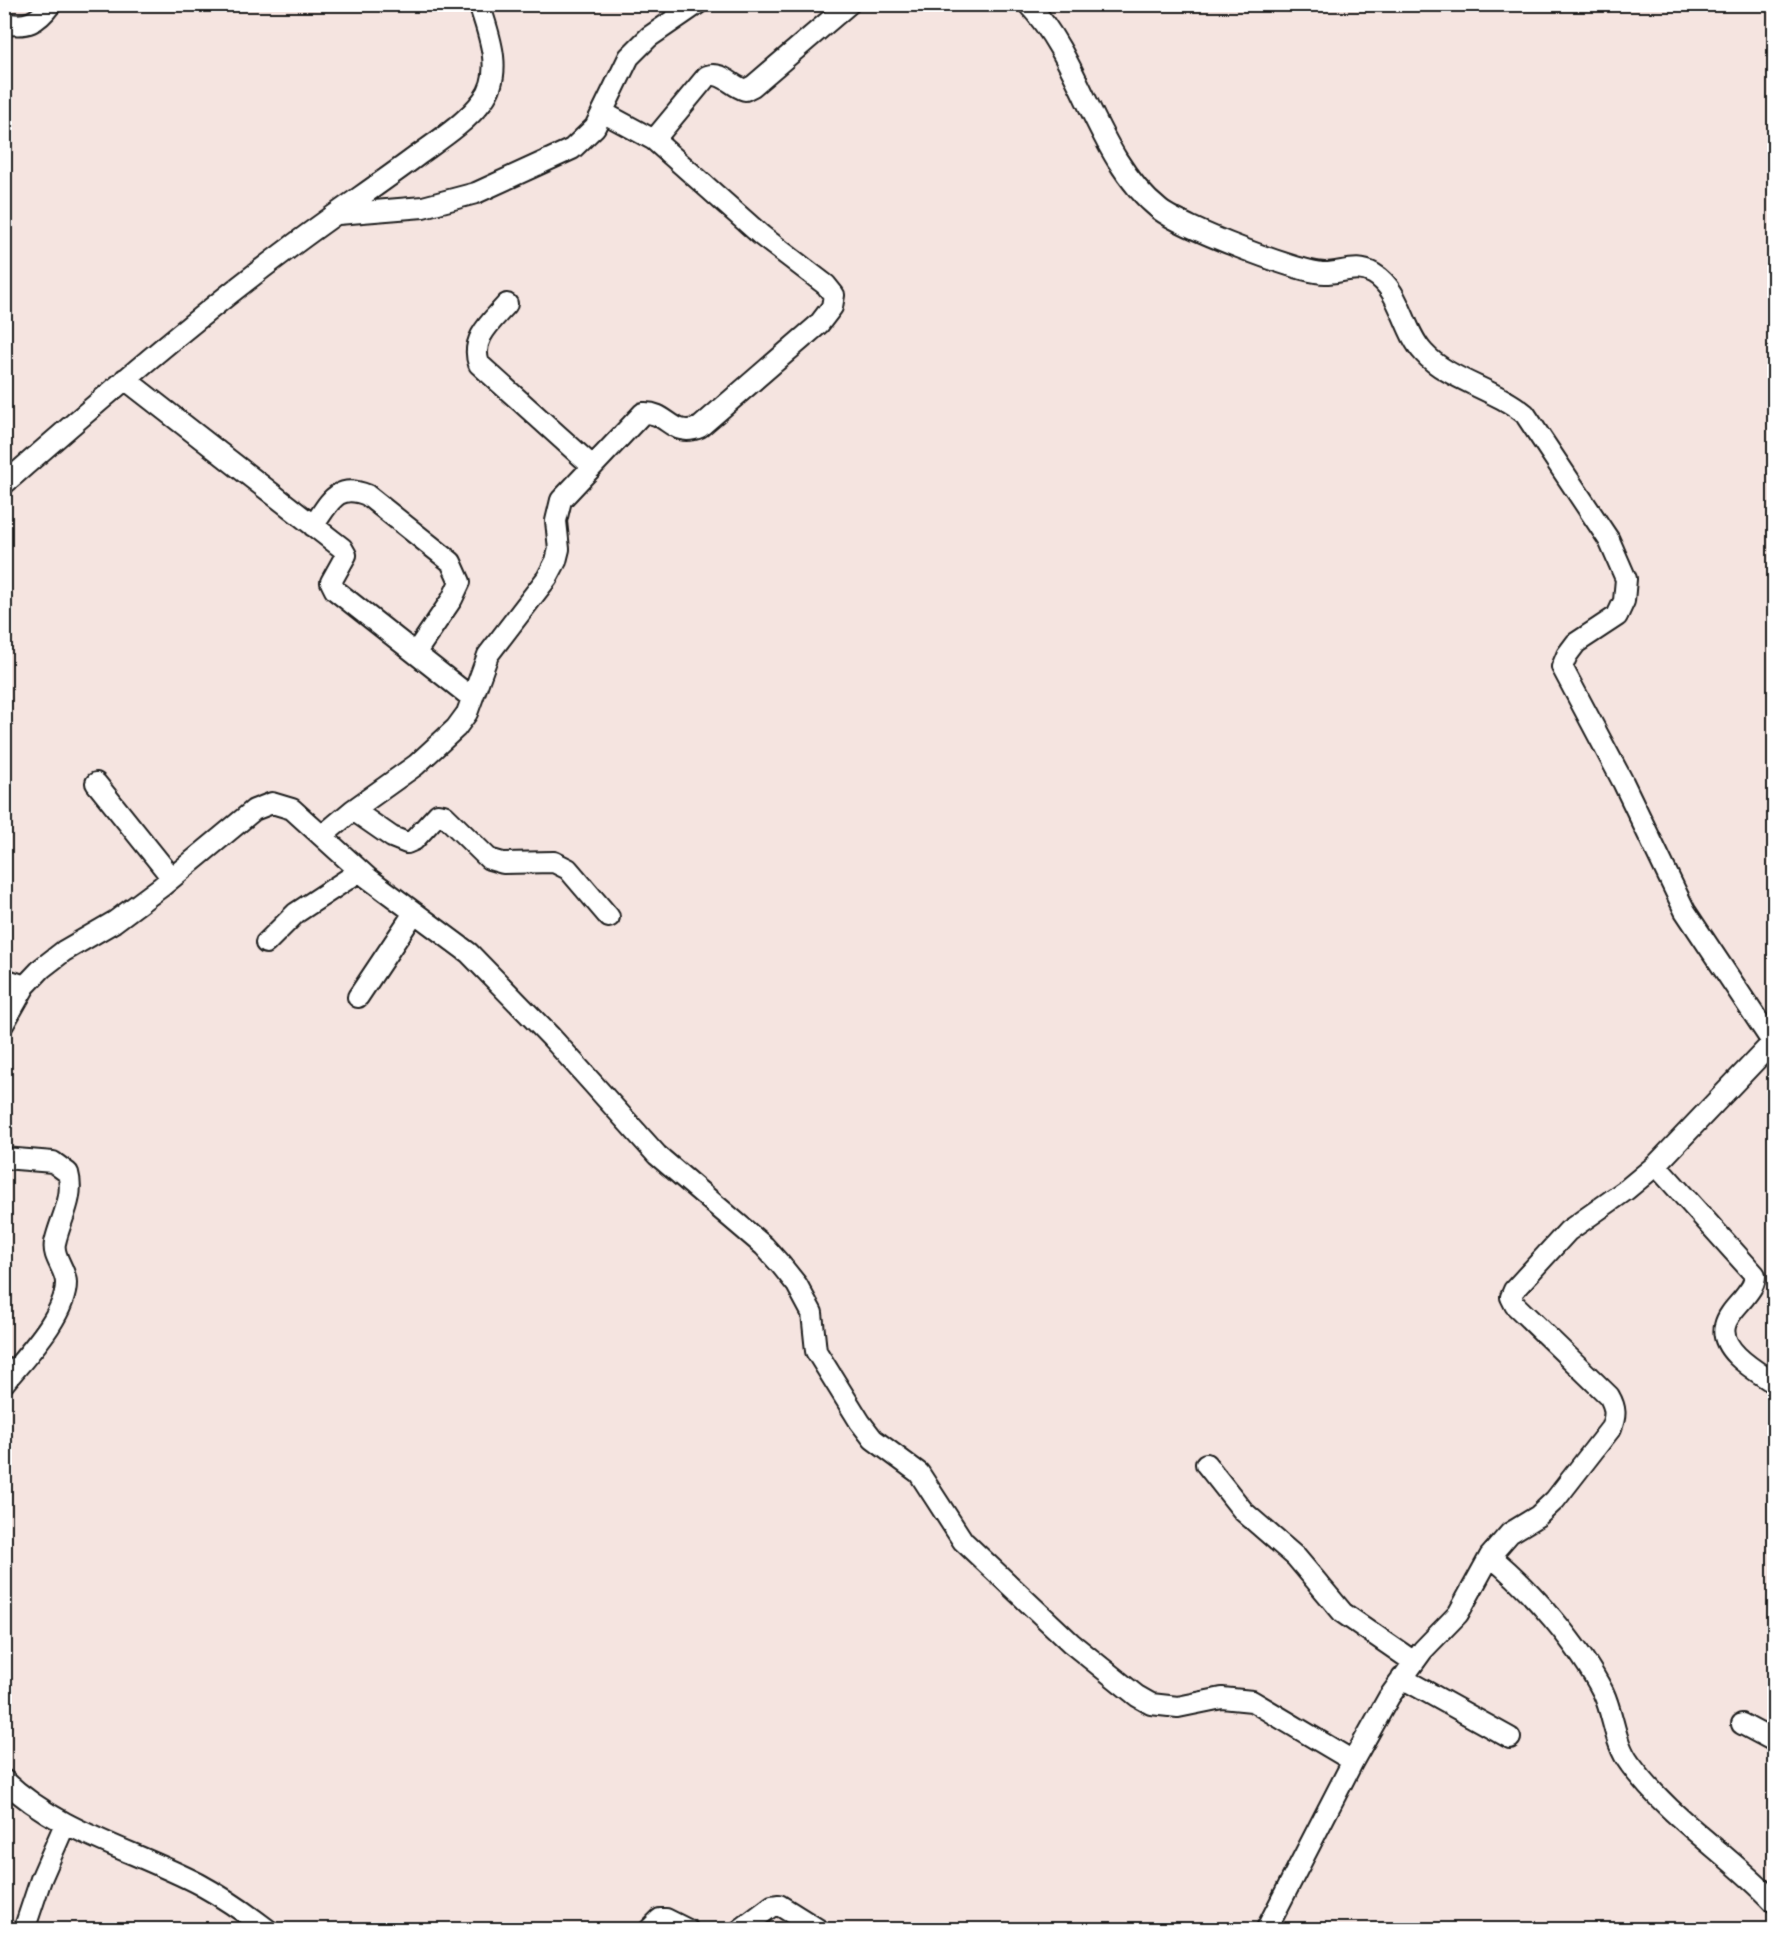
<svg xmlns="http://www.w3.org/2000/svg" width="1779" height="1934" font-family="Caveat,sans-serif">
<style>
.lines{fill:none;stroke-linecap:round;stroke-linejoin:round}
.minor-casing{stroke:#1c1c1c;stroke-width:24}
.minor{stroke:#fff;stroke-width:20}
</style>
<rect width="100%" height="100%" fill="#f5e4e0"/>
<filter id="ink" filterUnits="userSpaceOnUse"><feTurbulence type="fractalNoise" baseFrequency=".0167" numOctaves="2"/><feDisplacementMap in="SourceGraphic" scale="12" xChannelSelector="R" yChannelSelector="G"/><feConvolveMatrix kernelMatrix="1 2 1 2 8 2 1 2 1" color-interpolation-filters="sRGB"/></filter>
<g filter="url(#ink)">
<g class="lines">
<defs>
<path id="minor" d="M1028 4C1083 62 1096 159 1160 210 1182 227 1298 273 1325 273 1342 273 1357 264 1374 274 1401 290 1403 331 1424 353 1447 379 1495 389 1525 414L1609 540 1626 579 1624 601 1617 616 1576 643 1567 655 1562 667 1623 782 1685 911 1773 1043
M4 23C27 28 38 22 51 4
M654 140 707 76C723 71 731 86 745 90L753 86 849 4
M338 214 423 207 476 193 572 149 595 127 629 57 649 37 697 4
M507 304C491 322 470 339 479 364L592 466
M125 379 342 548 346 555 331 582 335 590 472 698
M4 484C97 403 189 323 288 249 330 217 374 188 417 156 439 140 466 123 483 100 504 73 489 34 479 4
M313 526C329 504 336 482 367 495L451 562 460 582 452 599 416 652
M96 783 172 878
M353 810 392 837 407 843 414 840 438 814 444 815 489 859 503 863 554 862 568 869 609 917
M322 836 353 810 416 765 456 728 467 713 488 655 547 578 556 561 559 549 556 521 561 500 643 413C668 411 672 439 700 427L819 324 832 307 834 295 826 285 762 236 654 140 604 113
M266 943 296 913 360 871
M4 979 25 986
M358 997 414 913
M4 1023 25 986 42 968 64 951 114 922 161 887 254 810 272 803 292 809 368 878 469 953 551 1037 657 1155 764 1246 781 1265 797 1285 812 1313 816 1351 860 1422 873 1439 919 1473 963 1541 1071 1643 1137 1696 1151 1704 1178 1707 1222 1698 1252 1701 1353 1761
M4 1158 53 1162 68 1173C75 1198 60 1219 55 1243 52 1257 66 1269 66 1283 66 1316 24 1358 4 1383
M1656 1165 1755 1275C1755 1285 1749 1291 1743 1299 1736 1307 1727 1316 1725 1326 1719 1351 1758 1372 1774 1383
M1206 1464 1244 1512 1296 1557 1343 1613 1414 1662
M1490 1556C1530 1588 1579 1645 1603 1692 1614 1715 1614 1743 1630 1764 1670 1819 1728 1853 1774 1902
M1402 1678 1510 1738
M1742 1724 1774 1741
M4 1780C58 1832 134 1850 199 1884 223 1897 246 1913 268 1930
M24 1930 41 1879 65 1824
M649 1930 660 1919H666L688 1930
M740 1930 772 1906 779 1905 819 1930
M1266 1930 1353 1761 1389 1697 1423 1650 1458 1614 1490 1556 1510 1533 1538 1516 1555 1500 1611 1428C1616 1416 1616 1408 1609 1396L1515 1305 1511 1297 1514 1290 1568 1231 1626 1190 1656 1165 1774 1041"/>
</defs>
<use href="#minor" class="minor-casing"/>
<use href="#minor" class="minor"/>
</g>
</g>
<rect width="1779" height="1934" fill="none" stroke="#fff" stroke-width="24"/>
<rect x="12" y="12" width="1755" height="1910" fill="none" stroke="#1c1c1c" stroke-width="2" filter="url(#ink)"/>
</svg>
